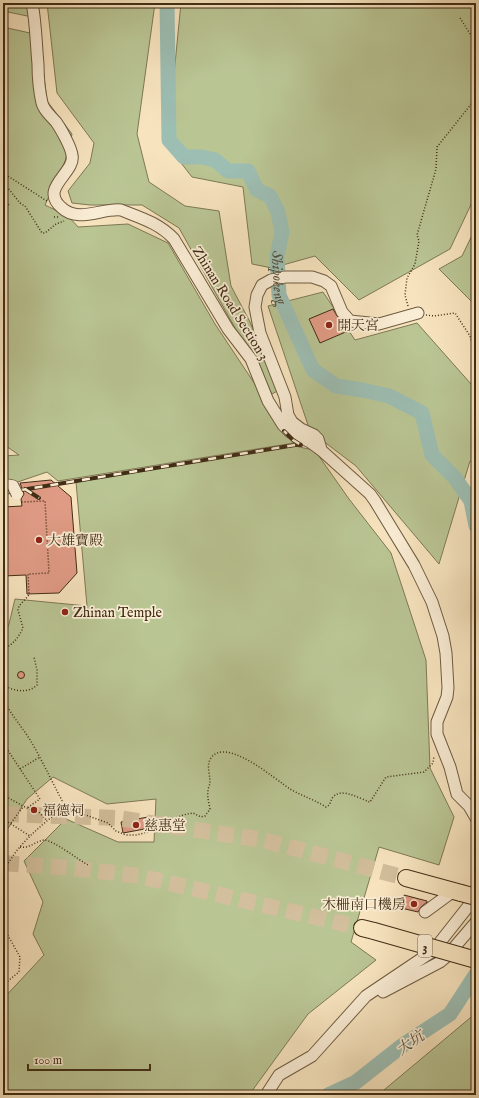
<svg xmlns="http://www.w3.org/2000/svg" width="479" height="1098" font-family="'IM FELL English','Noto Serif TC',serif">
<style>
.green{fill:#bac594;stroke:#7e7954}
.lines{fill:none;stroke-linecap:round;stroke-linejoin:round}
.river{stroke:#9dbeb3;stroke-width:15}
.building{fill:#e09b85;stroke:#412d15}
.highway-tunnel{stroke:#d3bf9d;stroke-width:16;stroke-dasharray:16 8;stroke-linecap:butt}
.minor-casing{stroke:#6e5b40;stroke-width:13}
.highway-casing{stroke:#412d15;stroke-width:18}
.path{stroke:#412d15;stroke-width:1.5;stroke-dasharray:1 2;stroke-linecap:butt}
.minor{stroke:#faedd5;stroke-width:11}
.highway{stroke:#f7e4bf;stroke-width:16}
.rail-casing{stroke:#412d15;stroke-width:4}
.rail{stroke:#faedd5;stroke-width:2.5;stroke-dasharray:8;stroke-linecap:butt}
.minor-bridge-casing{stroke:#6e5b40;stroke-width:13;stroke-linecap:butt}
.highway-bridge-casing{stroke:#412d15;stroke-width:18;stroke-linecap:butt}
.minor-bridge{stroke:#faedd5;stroke-width:11}
.highway-bridge{stroke:#f7e4bf;stroke-width:16}
.poi-dot{fill:#8f2418;stroke:#faedd5;stroke-width:1.5}
.labels{text-anchor:middle;stroke-width:3.5;stroke-linejoin:round;paint-order:stroke}
.shield{fill:#faedd5;stroke:#78674f;stroke-width:1}
.shield-label{font-size:13px;font-weight:bold;fill:#412d15}
.street-label{font-size:14px;fill:#412d15;stroke:#faedd5}
.poi-label{font-size:14px;fill:#412d15;stroke:#faedd5;text-anchor:start}
.water-label{font-size:15px;font-style:italic;fill:#58513c;stroke:#faedd5}
</style>
<rect width="100%" height="100%" fill="#f7e4bf"/>
<filter id="stains"><feTurbulence type="fractalNoise" baseFrequency=".005" numOctaves="4"/><feColorMatrix values="0 0 0 0 .2 0 0 0 0 .09 0 0 0 0 .02 0 0 0 .5 -.17"/></filter>
<radialGradient id="worn" r=".72"><stop offset=".6" stop-color="#630" stop-opacity="0"/><stop offset="1" stop-color="#630" stop-opacity=".3"/></radialGradient>
<path class="green" d="M3 3H35L37 18 3 11Z
M47 3H155L137 134 149 182 185 206 219 211 231 286 250 322 279 390 272 394 179 228 142 205H90L72 203 68 191 90 163 94 143 57 93Z
M181 3H476V194L450 249 359 300 315 256 272 268 252 264 243 187 192 177 167 145Z
M3 27 39 35 47 101 72 134 63 170 55 183 45 205C57 211 70 216 78 227L128 224 168 243 215 324 294 443 58 481 47 472 3 487V456L19 455 3 444Z
M476 227V306L439 269 462 256Z
M323 292 355 340 417 323 471 384 476 377V463L470 461 439 564 356 466 310 431 268 306Z
M295 446 313 450 316 452 349 499 391 553 426 660 430 768 454 817 439 865 379 847 351 942 376 960 308 1014 249 1095H3V999L44 955 33 934 43 902 24 861 66 819 118 842H154L156 799 107 804 53 777 27 799 3 836V637L9 624 15 599 87 606 76 482Z
M476 1013V1095H378Z"/>
<g class="lines">
<g class="river">
<path id="s1" d="M167 3 169 140 184 157H202L215 160 228 171H248L257 190 270 196 278 212 282 232 277 257 279 295 313 370 336 386 362 390 389 396 422 413 432 455 455 478 471 501 476 526"/>
<path d="M328 1095 356 1082 403 1045 450 1014 476 974"/>
</g>
</g>
<path class="building" d="M333 309 337 316 346 326 348 331 320 343 309 319Z
M51 480 71 497 77 573 59 593 27 594 26 575 3 576V507L22 506 21 499 24 494 20 483Z
M17.5 675a3.5 3.5 0 1 1 7 0a3.5 3.5 0 1 1-7 0Z
M148 817 150 828 123 833 121 822Z
M404 895 427 901V902L421 907 418 912 401 908Z"/>
<g class="lines">
<path class="highway-tunnel" d="M3 814 118 818 263 840 406 878
M3 863 72 868 139 876 362 928"/>
<defs>
<path id="minor" d="M32 3C36 23 36 43 38 64 38 77 39 90 42 103 44 111 51 116 56 122 61 129 71 147 72 155 76 173 38 188 62 208 78 223 102 208 121 210 141 218 159 223 174 239L228 329 251 359 268 401 283 425 290 432 310 442 321 450 370 494 375 501 414 565 432 602 443 636 446 653 448 688 447 697 437 722V734L450 767 457 794 469 806 476 818
M321 449 318 439 314 435 301 429 292 422 288 415 285 397 260 333 255 307 257 295 262 285 271 280 285 277H312L324 281 331 286 342 312 350 321 379 324 418 313
M3 484 13 486
M425 912 455 890
M383 992 440 962 446 957 476 922
M266 1095 279 1075 312 1056 366 996 433 951 474 899 476 894"/>
<path id="highway" d="M406 878 461 893
M362 928 374 931"/>
</defs>
<use href="#minor" class="minor-casing"/>
<use href="#highway" class="highway-casing"/>
<path class="path" d="M460 18 476 43
M3 173 47 201
M3 182 20 203 25 206 42 233H45L56 224 64 221
M3 197 9 205
M54 217H58
M408 306 405 295 407 278 415 264 419 241 417 235 436 169 437 147 476 98
M426 315 434 316 455 313 470 336 476 359
M3 649C13 645 18 638 23 628L18 610 19 606 29 595 28 574 49 573 45 501 22 502
M3 685C13 691 28 694 37 685V670L34 657
M476 698V697
M3 699C11 715 23 728 32 743 44 764 54 786 65 806
M3 743 40 799 27 808
M20 769 40 757
M3 795 36 813 38 811 47 821
M65 806 74 811 108 823 116 831 126 835H137L164 827 180 816 187 814 193 813 201 817 205 816 210 809C209 803 207 797 208 791 208 788 210 785 210 782 210 774 206 765 211 758 226 736 276 780 290 789 302 796 315 800 326 807 331 805 330 801 333 797 342 787 360 799 370 802L386 777 424 772 433 763 434 756
M3 819 30 836
M11 823 23 807
M20 847C29 849 36 841 44 840 53 840 79 860 88 865
M3 874C15 845 41 826 65 806
M3 924 6 932 20 957 19 972 3 985"/>
<use href="#minor" class="minor"/>
<use href="#highway" class="highway"/>
<defs>
<path id="rail" d="M25 489 39 498
M3 493 295 445H301L293 440 284 431"/>
</defs>
<use href="#rail" class="rail-casing"/>
<use href="#rail" class="rail"/>
<defs>
<path id="minor-bridge" d="M13 486 17 494"/>
<path id="highway-bridge" d="M461 893 476 897
M374 931 476 960"/>
</defs>
<use href="#minor-bridge" class="minor-bridge-casing"/>
<use href="#highway-bridge" class="highway-bridge-casing"/>
<use href="#minor-bridge" class="minor-bridge"/>
<use href="#highway-bridge" class="highway-bridge"/>
</g>
<g class="poi-dot">
<circle cx="329" cy="325" r="4"/>
<circle cx="39" cy="540" r="4"/>
<circle cx="65" cy="612" r="4"/>
<circle cx="34" cy="810" r="4"/>
<circle cx="136" cy="825" r="4"/>
<circle cx="414" cy="904" r="4"/>
</g>
<g class="labels">
<rect class="shield" x="418" y="935" width="14" height="22" rx="3"/>
<g class="shield-label">
<text x="425" y="951">3</text>
</g>
<g class="street-label">
<text transform="translate(231 303) rotate(58)" y="5">Zhinan Road Section 3</text>
</g>
<g class="poi-label">
<text x="337" y="330">開天宮</text>
<text x="47" y="545">大雄寶殿</text>
<text x="73" y="617">Zhinan Temple</text>
<text x="42" y="815">福德祠</text>
<text x="144" y="830">慈惠堂</text>
<text x="406" y="909" text-anchor="end">木柵南口機房</text>
</g>
<g class="water-label">
<text dy="5" stroke="none"><textPath href="#s1" startOffset="348">Shipokeng</textPath></text>
<text transform="translate(410 1043) rotate(-36)" y="5">大坑</text>
</g>
</g>
<rect width="479" height="1098" fill="none" stroke="#f7e4bf" stroke-width="16"/>
<rect x="4" y="4" width="471" height="1090" fill="none" stroke="#412d15" stroke-width="2"/>
<rect x="8" y="8" width="463" height="1082" fill="none" stroke="#412d15"/>
<path d="M28 1064v6h122v-6" fill="none" stroke="#412d15" stroke-width="2"/>
<text x="34" y="1064" font-size="12" fill="#412d15" stroke="#faedd5" stroke-width="3" paint-order="stroke">100 m</text>
<rect width="100%" height="100%" filter="url(#stains)"/>
<rect width="100%" height="100%" fill="url(#worn)"/>
</svg>
